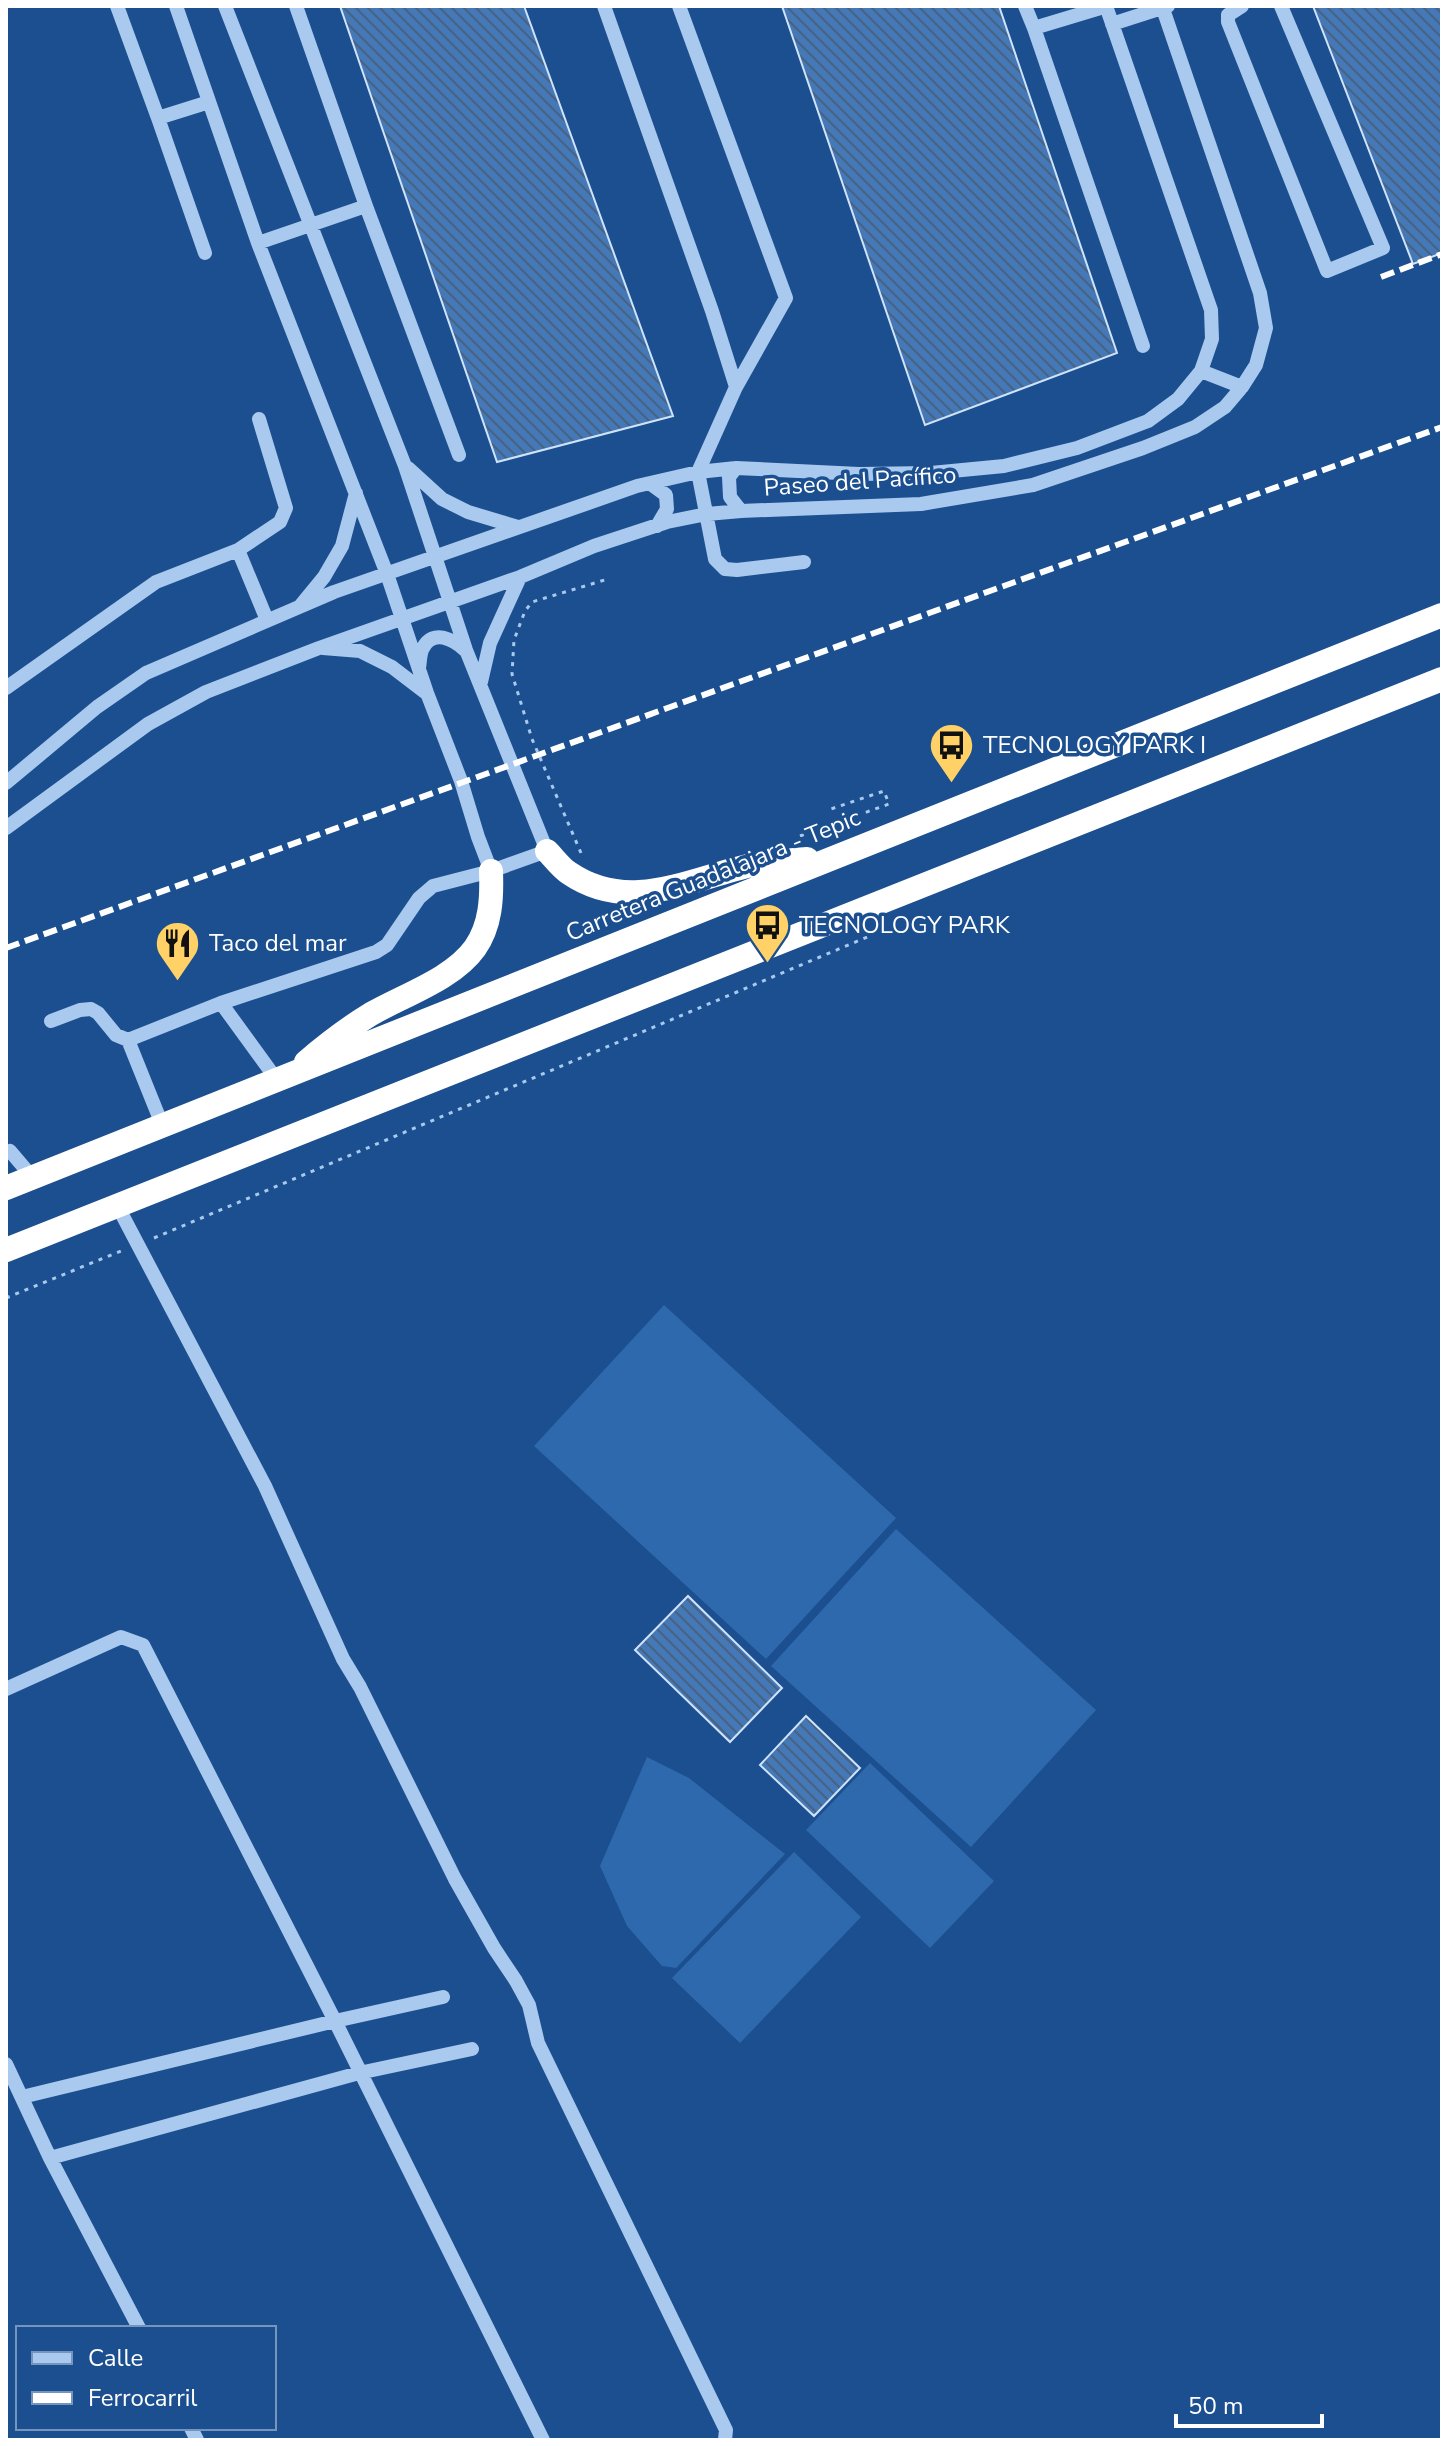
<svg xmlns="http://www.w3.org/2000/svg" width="1448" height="2446" font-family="'Nunito Sans',sans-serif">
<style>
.pitch{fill:#2e69ad}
.building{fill:url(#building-back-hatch);stroke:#cfe3fa;stroke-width:2}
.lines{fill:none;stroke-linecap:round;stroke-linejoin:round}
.path{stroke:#a9c9ee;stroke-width:3;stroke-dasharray:4 6;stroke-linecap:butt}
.minor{stroke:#a9c9ee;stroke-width:14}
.highway{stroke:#fff;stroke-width:24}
.rail{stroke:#fff;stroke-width:6;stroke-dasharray:14 6;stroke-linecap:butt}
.labels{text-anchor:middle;stroke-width:7;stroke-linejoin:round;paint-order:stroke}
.street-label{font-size:24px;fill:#fff;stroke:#1b4f8f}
.poi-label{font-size:24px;fill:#fff;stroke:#1b4f8f;text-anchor:start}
</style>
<defs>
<pattern id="building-back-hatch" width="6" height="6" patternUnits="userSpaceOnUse" patternTransform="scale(2)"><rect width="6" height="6" fill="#4478b7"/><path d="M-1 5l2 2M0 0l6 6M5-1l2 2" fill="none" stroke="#486282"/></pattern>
</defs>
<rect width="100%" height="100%" fill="#1b4f8f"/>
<path class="pitch" d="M664 1305 896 1518 766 1659 534 1446Z
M896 1529 1096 1710 971 1847 771 1666Z
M647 1757 689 1778 785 1854 676 1968 662 1966 627 1926 600 1866Z
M870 1763 994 1881 930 1948 806 1830Z
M794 1852 861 1917 740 2043 672 1978Z"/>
<path class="building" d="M340 6H524L673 416 497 462Z
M782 6H999L1117 353 925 425Z
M1313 6H1442V253L1413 264Z
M688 1596 782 1688 730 1742 635 1650Z
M806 1716 860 1768 814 1816 760 1765Z"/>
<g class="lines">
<path class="path" d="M800 836 889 804 884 791 828 810
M581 853 532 739 512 674 514 640 525 611 532 602 608 579
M154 1238 872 935
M6 1298 121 1251"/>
<path class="minor" d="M117 6 158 118
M176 6 258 243 387 574 427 693 461 781 478 837 491 871
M296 6 366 206 459 455
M604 6 712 311 736 387
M679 6 786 298 736 387 698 472 715 559 725 569 737 570 804 562
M1025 6 1034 28
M1107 6 1034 28 1143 346
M1242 6 1228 15V22L1327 271 1383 248 1281 6
M1112 24 1168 6
M258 243 366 206
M205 253 158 118 209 102
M1201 371 1242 387
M408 468 442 499 468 512 518 527
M736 468 729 477 730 497 741 511
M651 484 666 495 667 509 657 526
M238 550 280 522 286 508 259 419
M301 605 324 577 342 546 356 493
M323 648 360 651 392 667 426 693
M419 668C420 662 420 653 423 648 433 628 454 640 465 650
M481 682 490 643 520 577
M6 688 156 582 238 550 267 620
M6 783 97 707 146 673 334 592 637 486 698 472 736 468 859 474 931 473 1004 466 1077 448 1148 421 1178 399 1201 371 1212 339 1211 310 1106 6
M6 828 148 724 206 692 319 648 520 577 594 546 667 522 707 514 741 511 921 504 1033 485 1143 448 1195 427 1225 407 1242 387 1256 365 1266 328 1260 293 1162 6
M221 1003 277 1080
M51 1021 80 1010 91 1009 98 1013 116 1035 128 1040
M163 1127 128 1040 221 1003 376 952 387 945 419 898 433 886 491 871 547 851 466 650 405 466 225 6
M6 1153 10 1151 33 1178
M117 1205 265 1486 343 1659 360 1687 455 1879 494 1948 516 1981 529 2005 538 2043 726 2430 725 2440
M6 1689 121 1637 143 1645 335 2021 543 2440
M6 2064 50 2158 139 2328
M22 2097 335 2021 443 1997
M50 2158 359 2073 472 2049
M191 2428 197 2440"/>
<path class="highway" d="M547 851C554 858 561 868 569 873 629 914 689 879 752 865 770 862 788 860 807 859
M306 1062C327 1044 348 1028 371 1014 404 995 453 979 475 948 491 925 492 898 491 871
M6 1188 1442 615
M6 1250 1442 679"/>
<path class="rail" d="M1381 277 1442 254
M6 948 1442 427"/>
</g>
<defs>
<symbol id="bus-pin" viewBox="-11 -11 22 30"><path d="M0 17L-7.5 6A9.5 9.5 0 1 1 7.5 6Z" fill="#ffd166" stroke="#1b4f8f"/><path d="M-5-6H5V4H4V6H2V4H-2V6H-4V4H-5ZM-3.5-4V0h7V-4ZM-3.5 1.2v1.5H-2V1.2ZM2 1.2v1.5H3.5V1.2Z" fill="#111"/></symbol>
<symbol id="restaurant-pin" viewBox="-11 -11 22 30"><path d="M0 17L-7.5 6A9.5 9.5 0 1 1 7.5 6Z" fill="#ffd166" stroke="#1b4f8f"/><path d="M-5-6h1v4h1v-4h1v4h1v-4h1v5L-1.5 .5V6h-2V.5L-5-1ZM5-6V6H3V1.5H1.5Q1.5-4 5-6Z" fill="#111"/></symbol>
</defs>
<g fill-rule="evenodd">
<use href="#bus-pin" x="926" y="720" width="51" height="69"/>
<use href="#bus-pin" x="742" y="900" width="51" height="69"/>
<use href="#restaurant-pin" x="152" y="918" width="51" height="69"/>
</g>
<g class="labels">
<g class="street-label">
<text transform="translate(860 481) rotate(-4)" y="8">Paseo del Pacífico</text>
<text transform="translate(713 875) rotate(-22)" y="8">Carretera Guadalajara - Tepic</text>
</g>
<g class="poi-label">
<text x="983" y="753">TECNOLOGY PARK I</text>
<text x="799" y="933">TECNOLOGY PARK</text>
<text x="209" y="951">Taco del mar</text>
</g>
</g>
<rect width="1448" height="2446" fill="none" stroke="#ffffff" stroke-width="16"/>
<rect x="16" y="2326" width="260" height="104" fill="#1b4f8f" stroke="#7695bc" stroke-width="2"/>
<rect x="32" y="2352" width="40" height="12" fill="#a9c9ee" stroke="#7695bc" stroke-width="2"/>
<text x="88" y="2366" font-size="24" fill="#ffffff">Calle</text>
<rect x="32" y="2392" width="40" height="12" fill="#ffffff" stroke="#7695bc" stroke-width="2"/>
<text x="88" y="2406" font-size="24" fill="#ffffff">Ferrocarril</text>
<path d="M1176 2414v12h146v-12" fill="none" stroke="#ffffff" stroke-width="4"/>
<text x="1188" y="2414" font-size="24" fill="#ffffff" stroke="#1b4f8f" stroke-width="6" paint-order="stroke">50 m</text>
</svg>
